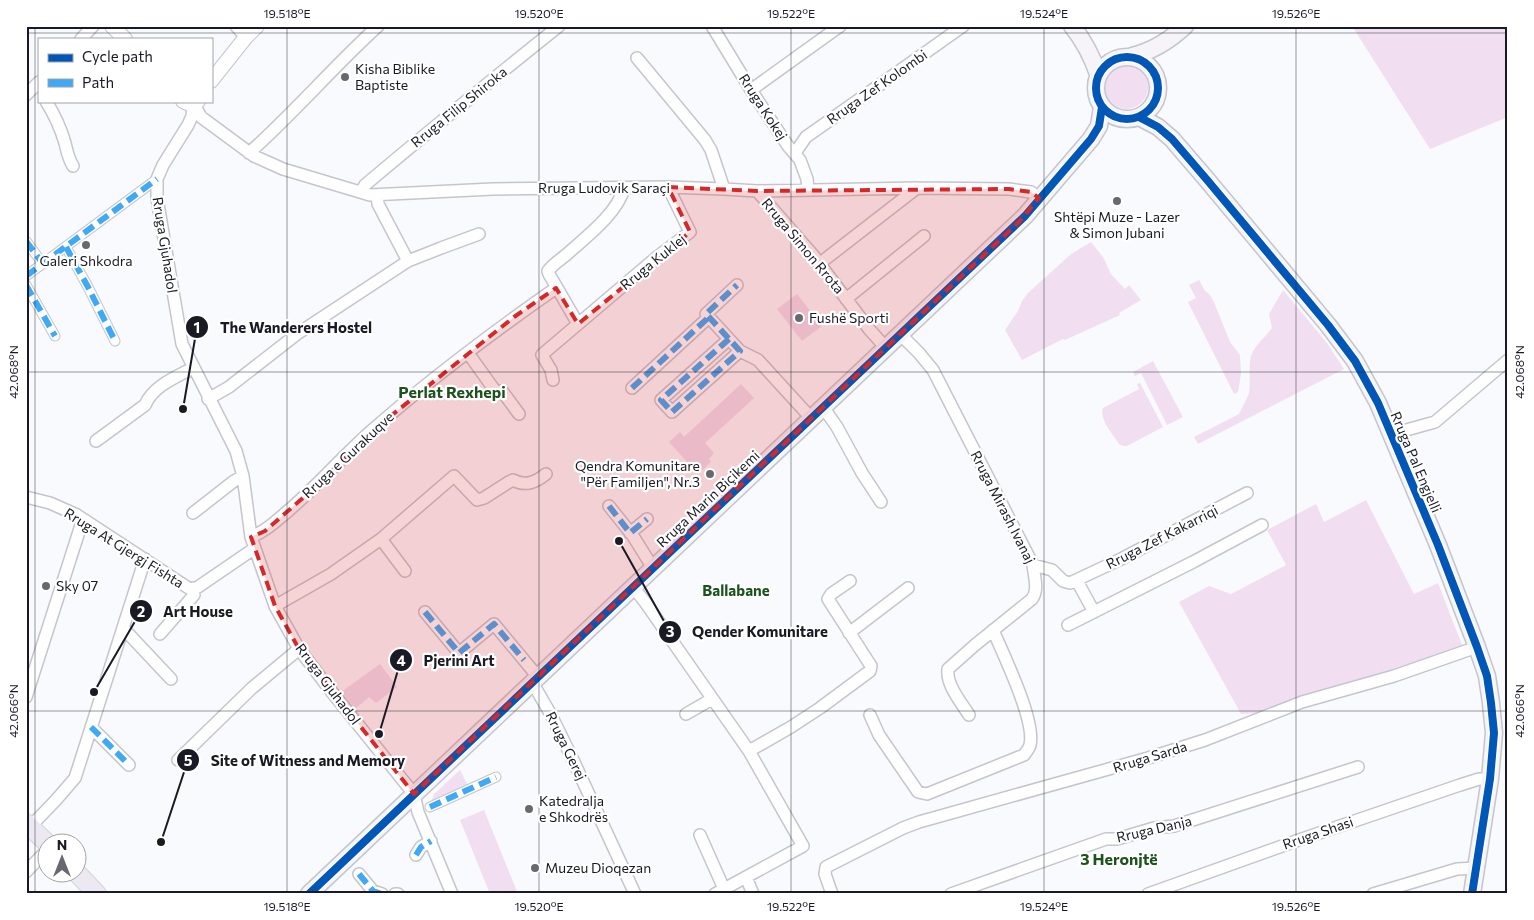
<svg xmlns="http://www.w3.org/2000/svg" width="1534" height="920" font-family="Commissioner,sans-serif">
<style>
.green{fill:#f1dff1}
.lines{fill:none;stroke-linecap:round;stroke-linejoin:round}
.pedestrian-casing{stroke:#c5c6cd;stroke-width:11}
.minor-casing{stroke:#c5c6cd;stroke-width:14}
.tertiary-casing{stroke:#c5c6cd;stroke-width:16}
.secondary-casing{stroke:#c5c6cd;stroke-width:19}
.primary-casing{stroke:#d3d4d8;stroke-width:20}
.pedestrian{stroke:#fefeff;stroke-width:9}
.minor{stroke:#fefeff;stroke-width:11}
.tertiary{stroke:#fefeff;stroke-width:14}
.secondary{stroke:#f6f4f8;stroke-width:16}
.primary{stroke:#ede9f2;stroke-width:18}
.quiet{stroke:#3fa9f5;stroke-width:6;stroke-dasharray:12 6;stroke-linecap:butt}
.cycleway-casing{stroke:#fff;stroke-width:11}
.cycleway{stroke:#0057b8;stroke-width:8}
.marked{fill:#d62828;fill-opacity:0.2;stroke:#d62828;stroke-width:4;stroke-dasharray:10 6;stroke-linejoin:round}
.ticks{fill:none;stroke:#191a24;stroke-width:1;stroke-opacity:0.45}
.poi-dot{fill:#676870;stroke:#fff;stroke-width:2}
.labels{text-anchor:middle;stroke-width:4.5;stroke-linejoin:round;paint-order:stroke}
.poi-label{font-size:14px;fill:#191a24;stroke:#fff;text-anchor:start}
.street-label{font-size:14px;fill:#191a24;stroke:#fff}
.neighbourhood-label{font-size:15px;font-weight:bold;fill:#1c521e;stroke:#fff}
.quarter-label{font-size:16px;font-weight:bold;fill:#1c521e;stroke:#fff}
.leader{fill:none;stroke:#191a24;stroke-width:2}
.callout-dot{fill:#191a24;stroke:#fff;stroke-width:2}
.mark-label{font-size:15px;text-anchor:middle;font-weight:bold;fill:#fff}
.callout-label{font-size:15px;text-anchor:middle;font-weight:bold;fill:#191a24;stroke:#fff;stroke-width:4.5;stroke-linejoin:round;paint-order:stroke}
.neatline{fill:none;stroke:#191a24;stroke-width:2}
.ticks-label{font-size:12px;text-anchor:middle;fill:#191a24}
</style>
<rect width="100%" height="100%" fill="#f9fafe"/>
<path class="green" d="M1352 26H1508V117L1430 149Z
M1104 87a22 22 0 1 1 44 0a22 22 0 1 1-44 0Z
M1091 242 1103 257 1111 274 1125 289 1129 285 1141 300 1119 313 1120 315 1065 340 1063 339 1022 360 1005 330 1018 311 1022 301 1028 293 1071 254Z
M1199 280 1205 291 1210 295 1214 302 1230 342 1240 355 1241 374 1238 392 1234 394 1188 302 1196 298 1189 285Z
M1283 290 1327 343 1344 369 1198 444 1194 437 1239 414C1241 410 1249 395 1249 392 1251 381 1248 368 1251 356 1255 344 1265 338 1272 328L1269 314Z
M797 294 822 326 802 341 777 309Z
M1153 361 1183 417 1167 425 1141 373 1135 376 1133 372Z
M1140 383 1163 427 1127 446H1123L1119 444C1113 434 1099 420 1103 408L1139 389 1137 384Z
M741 384 754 398 705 443 714 453 709 459 711 462 698 474 669 442 680 432 684 437Z
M1366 500 1414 594 1438 583 1462 645 1449 655 1263 713 1241 714 1179 602 1209 586 1231 594 1286 565 1267 530 1316 504 1324 522Z
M380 664 397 687 376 703 369 697 355 709 341 692Z
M460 770 468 786 431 803 434 794Z
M484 810 518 894H490L460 820Z"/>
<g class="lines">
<defs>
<path id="pedestrian" d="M26 241 43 264
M66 247 88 287 115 341
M26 276 157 179
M26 285 55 336
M430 807 496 777"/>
<path id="minor" d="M236 26 246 37
M712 26 751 90 788 146 800 160 807 179 808 189
M81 39 93 26
M637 58 705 140 711 150 724 189
M751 90 840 26
M26 95 39 82
M46 101C54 114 61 129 65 143 67 151 68 158 73 166
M193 104 192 116 188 125 163 165 157 179V198L182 344 236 451 243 476 251 537 275 606 299 649 331 691 414 794 418 812 452 894
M194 104 201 117 254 156 283 169 370 195 493 189 668 187 724 189 757 191 917 188 1009 189 1031 192 1039 198
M249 153C294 113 333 67 378 26
M795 153 806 137 963 26
M757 191 813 255 869 329 886 348
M361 192 365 185C429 131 494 78 559 26
M377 195 378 204 408 261
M819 264 917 188
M737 285 706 314 740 351 758 360 811 418
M846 299 924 236
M578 324 549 274 548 271C553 264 560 260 566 255 585 238 618 213 624 188
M900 334 919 353 933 370 1033 565C1034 576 1039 590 1032 599L975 645 948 669C946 685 961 702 969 715
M729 339 661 400 672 412 740 351
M468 353 496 392 502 391 519 414
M553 380 551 370 542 355 544 353 657 257 690 232 668 187
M632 388 709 317
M208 399 229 387 297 334 408 261 441 248 479 234
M823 407 837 427 862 473 881 502
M1391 436 1399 432 1435 422 1508 360
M96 441 145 405C153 386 176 377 193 368
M26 497 50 503 77 515 190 589 198 587 255 548
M609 506 633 536 653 568
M193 513 234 481 243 476
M630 533 647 519
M251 537C266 531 276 521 288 511 317 486 342 457 370 432 428 381 493 332 556 288
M381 539 405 571
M1033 565 1052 570 1063 581 1070 583 1121 559 1247 493
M1077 581 1094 612
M633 587 645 602 749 751 803 846 715 894
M275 606 331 574 381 539 454 476 477 500 484 498 509 482 513 480C526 487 536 482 546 474
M425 612 459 653 494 624 538 677
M1068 625 1193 562 1262 525
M123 628 171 679
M849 633 908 588
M160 634 194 595 193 589
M532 682 550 713 574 762 635 894
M26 697 83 519
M686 714 712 699
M870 715 879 735 918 792 927 794 1024 755C1026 752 1029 749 1030 745 1036 721 1003 654 993 630
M91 727 129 765
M749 751 791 727 820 708 870 671 871 666 828 599 831 594 850 581
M178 760 252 688 299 649
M30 827 56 800 75 778 145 559
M700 835 724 889
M416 855 421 847 431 841
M26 872 48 849
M359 874 373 891 382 894
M746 877 753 894
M395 894H398
M832 894 825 874 826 867 903 828 919 822 1148 758 1205 740 1302 702 1394 676 1477 647
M951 894 1106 839H1117L1154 828 1174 826 1358 767
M1148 894 1296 841 1460 785 1479 779H1490
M1373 894 1457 869 1477 868"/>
<path id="tertiary" d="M112 26 125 39
M211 81 246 37 257 26
M183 101C188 104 193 105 198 101"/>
<path id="secondary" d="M1072 26C1084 41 1092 56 1098 74
M1132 56C1153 51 1169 41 1185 26
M1096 88a31 31 0 1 1 62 0a31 31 0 1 1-62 0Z
M1139 117 1158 127 1172 139 1208 181 1328 325 1355 361 1378 403 1438 545 1477 647 1487 676 1491 703 1494 733 1490 779 1472 894
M309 894 1025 216 1091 139 1099 126 1102 107"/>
<path id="primary" d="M26 823 48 844
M76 872 97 894"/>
</defs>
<use href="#pedestrian" class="pedestrian-casing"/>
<use href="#minor" class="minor-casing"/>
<use href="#tertiary" class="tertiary-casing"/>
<use href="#secondary" class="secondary-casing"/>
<use href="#primary" class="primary-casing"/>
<use href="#pedestrian" class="pedestrian"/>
<use href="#minor" class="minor"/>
<use href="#tertiary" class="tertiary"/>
<use href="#secondary" class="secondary"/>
<use href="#primary" class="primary"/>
<path class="quiet" d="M26 241 43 264
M66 247 88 287 115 341
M26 276 157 179
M26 285 55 336
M729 339 661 400 672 412 740 351 709 317 706 314 737 285
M632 388 709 317
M609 506 630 533 647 519
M425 612 459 653 494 624 524 660
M91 727 129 765
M430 807 496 777
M416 855 421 847 431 841
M359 874 373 891 382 894
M395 894H398"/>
<defs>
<path id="cycleway" d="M1096 88a31 31 0 1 1 62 0a31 31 0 1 1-62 0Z
M1139 117 1158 127 1172 139 1208 181 1328 325 1355 361 1378 403 1438 545 1477 647 1487 676 1491 703 1494 733 1490 779 1472 894
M309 894 1025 216 1091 139 1099 126 1102 107"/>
</defs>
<use href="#cycleway" class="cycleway-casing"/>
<use href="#cycleway" class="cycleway"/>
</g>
<path class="marked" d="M668 187 757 191 1009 189 1031 192 1039 198 1019 222 414 794 299 649 275 606 251 537 265 531 313 489 372 431 514 317 556 288 578 324 690 232Z"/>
<path class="ticks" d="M35 26V894M287 26V894M539 26V894M791 26V894M1044 26V894M1296 26V894M26 33H1508M26 372H1508M26 711H1508"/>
<g class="poi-dot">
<circle cx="345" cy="77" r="5"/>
<circle cx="1117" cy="201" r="5"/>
<circle cx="86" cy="245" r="5"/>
<circle cx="799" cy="318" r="5"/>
<circle cx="710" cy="474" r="5"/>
<circle cx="46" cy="586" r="5"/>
<circle cx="529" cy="809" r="5"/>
<circle cx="535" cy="868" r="5"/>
</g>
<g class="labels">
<g class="poi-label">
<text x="355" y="74">Kisha Biblike<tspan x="355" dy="16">Baptiste</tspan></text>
<text x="1117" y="222" text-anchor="middle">Shtëpi Muze - Lazer<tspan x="1117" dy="16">&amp; Simon Jubani</tspan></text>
<text x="86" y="266" text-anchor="middle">Galeri Shkodra</text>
<text x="809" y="323">Fushë Sporti</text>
<text x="700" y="471" text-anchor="end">Qendra Komunitare<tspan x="700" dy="16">"Për Familjen", Nr.3</tspan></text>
<text x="56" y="591">Sky 07</text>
<text x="539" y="806">Katedralja<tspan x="539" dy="16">e Shkodrës</tspan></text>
<text x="545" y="873">Muzeu Dioqezan</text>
</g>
<g class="street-label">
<text transform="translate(877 87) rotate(-35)" y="5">Rruga Zef Kolombi</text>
<text transform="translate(459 107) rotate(-39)" y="5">Rruga Filip Shiroka</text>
<text transform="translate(763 107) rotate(57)" y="5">Rruga Kokej</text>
<text x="604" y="193">Rruga Ludovik Saraçi</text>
<text transform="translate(165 245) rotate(81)" y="5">Rruga Gjuhadol</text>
<text transform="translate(803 246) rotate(50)" y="5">Rruga Simon Rrota</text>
<text transform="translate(653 262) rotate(-39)" y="5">Rruga Kuklej</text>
<text transform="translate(348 455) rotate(-43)" y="5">Rruga e Gurakuqve</text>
<text transform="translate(1416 462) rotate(67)" y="5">Rruga Pal Engjelli</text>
<text transform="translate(708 499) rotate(-43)" y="5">Rruga Marin Biçikemi</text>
<text transform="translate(1003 507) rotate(63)" y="5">Rruga Mirash Ivanaj</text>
<text transform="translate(1162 537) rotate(-27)" y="5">Rruga Zef Kakarriqi</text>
<text transform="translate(124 548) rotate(32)" y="5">Rruga At Gjergj Fishta</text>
<text transform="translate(328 684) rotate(53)" y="5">Rruga Gjuhadol</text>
<text transform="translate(566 746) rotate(64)" y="5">Rruga Gerej</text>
<text transform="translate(1150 757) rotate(-17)" y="5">Rruga Sarda</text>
<text transform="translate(1154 829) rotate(-13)" y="5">Rruga Danja</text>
<text transform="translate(1318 833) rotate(-19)" y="5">Rruga Shasi</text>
</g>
<g class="neighbourhood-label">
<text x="736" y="596">Ballabane</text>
</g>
<g class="quarter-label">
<text x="452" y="398">Perlat Rexhepi</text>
<text x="1119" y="865">3 Heronjtë</text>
</g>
</g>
<path class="leader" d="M183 409L197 327M94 692L141 611M619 541L670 632M379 734L401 660M161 842L188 760"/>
<g class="callout-dot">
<circle cx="183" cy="409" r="5"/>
<circle cx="94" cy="692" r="5"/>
<circle cx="619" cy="541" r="5"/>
<circle cx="379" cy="734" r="5"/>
<circle cx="161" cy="842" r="5"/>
<circle cx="197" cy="327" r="12"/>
<circle cx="141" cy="611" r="12"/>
<circle cx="670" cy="632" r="12"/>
<circle cx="401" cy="660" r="12"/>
<circle cx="188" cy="760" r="12"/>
</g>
<g class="mark-label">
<text x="197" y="333">1</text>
<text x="141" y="617">2</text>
<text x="670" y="637">3</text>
<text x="401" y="666">4</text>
<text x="188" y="766">5</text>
</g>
<g class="callout-label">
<text x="296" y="333">The Wanderers Hostel</text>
<text x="198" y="617">Art House</text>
<text x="760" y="637">Qender Komunitare</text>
<text x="459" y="666">Pjerini Art</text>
<text x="308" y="766">Site of Witness and Memory</text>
</g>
<rect width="1534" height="920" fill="none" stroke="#ffffff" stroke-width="55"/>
<rect x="38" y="38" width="175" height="65" fill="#ffffff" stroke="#a3a3a7"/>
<rect x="48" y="54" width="25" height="8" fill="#0057b8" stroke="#a3a3a7"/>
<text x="82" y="62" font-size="15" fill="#191a24">Cycle path</text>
<rect x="48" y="79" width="25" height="8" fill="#3fa9f5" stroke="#a3a3a7"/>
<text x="82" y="88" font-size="15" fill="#191a24">Path</text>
<g transform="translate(62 858)"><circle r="24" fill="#ffffff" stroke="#a3a3a7"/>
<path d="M0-4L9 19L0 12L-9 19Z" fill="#676870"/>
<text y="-8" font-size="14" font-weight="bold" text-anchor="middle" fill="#191a24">N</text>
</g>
<rect x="28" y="28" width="1478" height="864" class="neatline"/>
<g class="ticks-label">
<text x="287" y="18">19.518°E</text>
<text x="539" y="18">19.520°E</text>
<text x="791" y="18">19.522°E</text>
<text x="1044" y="18">19.524°E</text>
<text x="1296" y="18">19.526°E</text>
<text transform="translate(14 372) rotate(-90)" y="4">42.068°N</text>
<text transform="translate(1520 372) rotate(-90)" y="4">42.068°N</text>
<text transform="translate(14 711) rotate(-90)" y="4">42.066°N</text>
<text transform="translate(1520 711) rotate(-90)" y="4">42.066°N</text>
<text x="287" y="911">19.518°E</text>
<text x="539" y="911">19.520°E</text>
<text x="791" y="911">19.522°E</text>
<text x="1044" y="911">19.524°E</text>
<text x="1296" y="911">19.526°E</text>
</g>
</svg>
